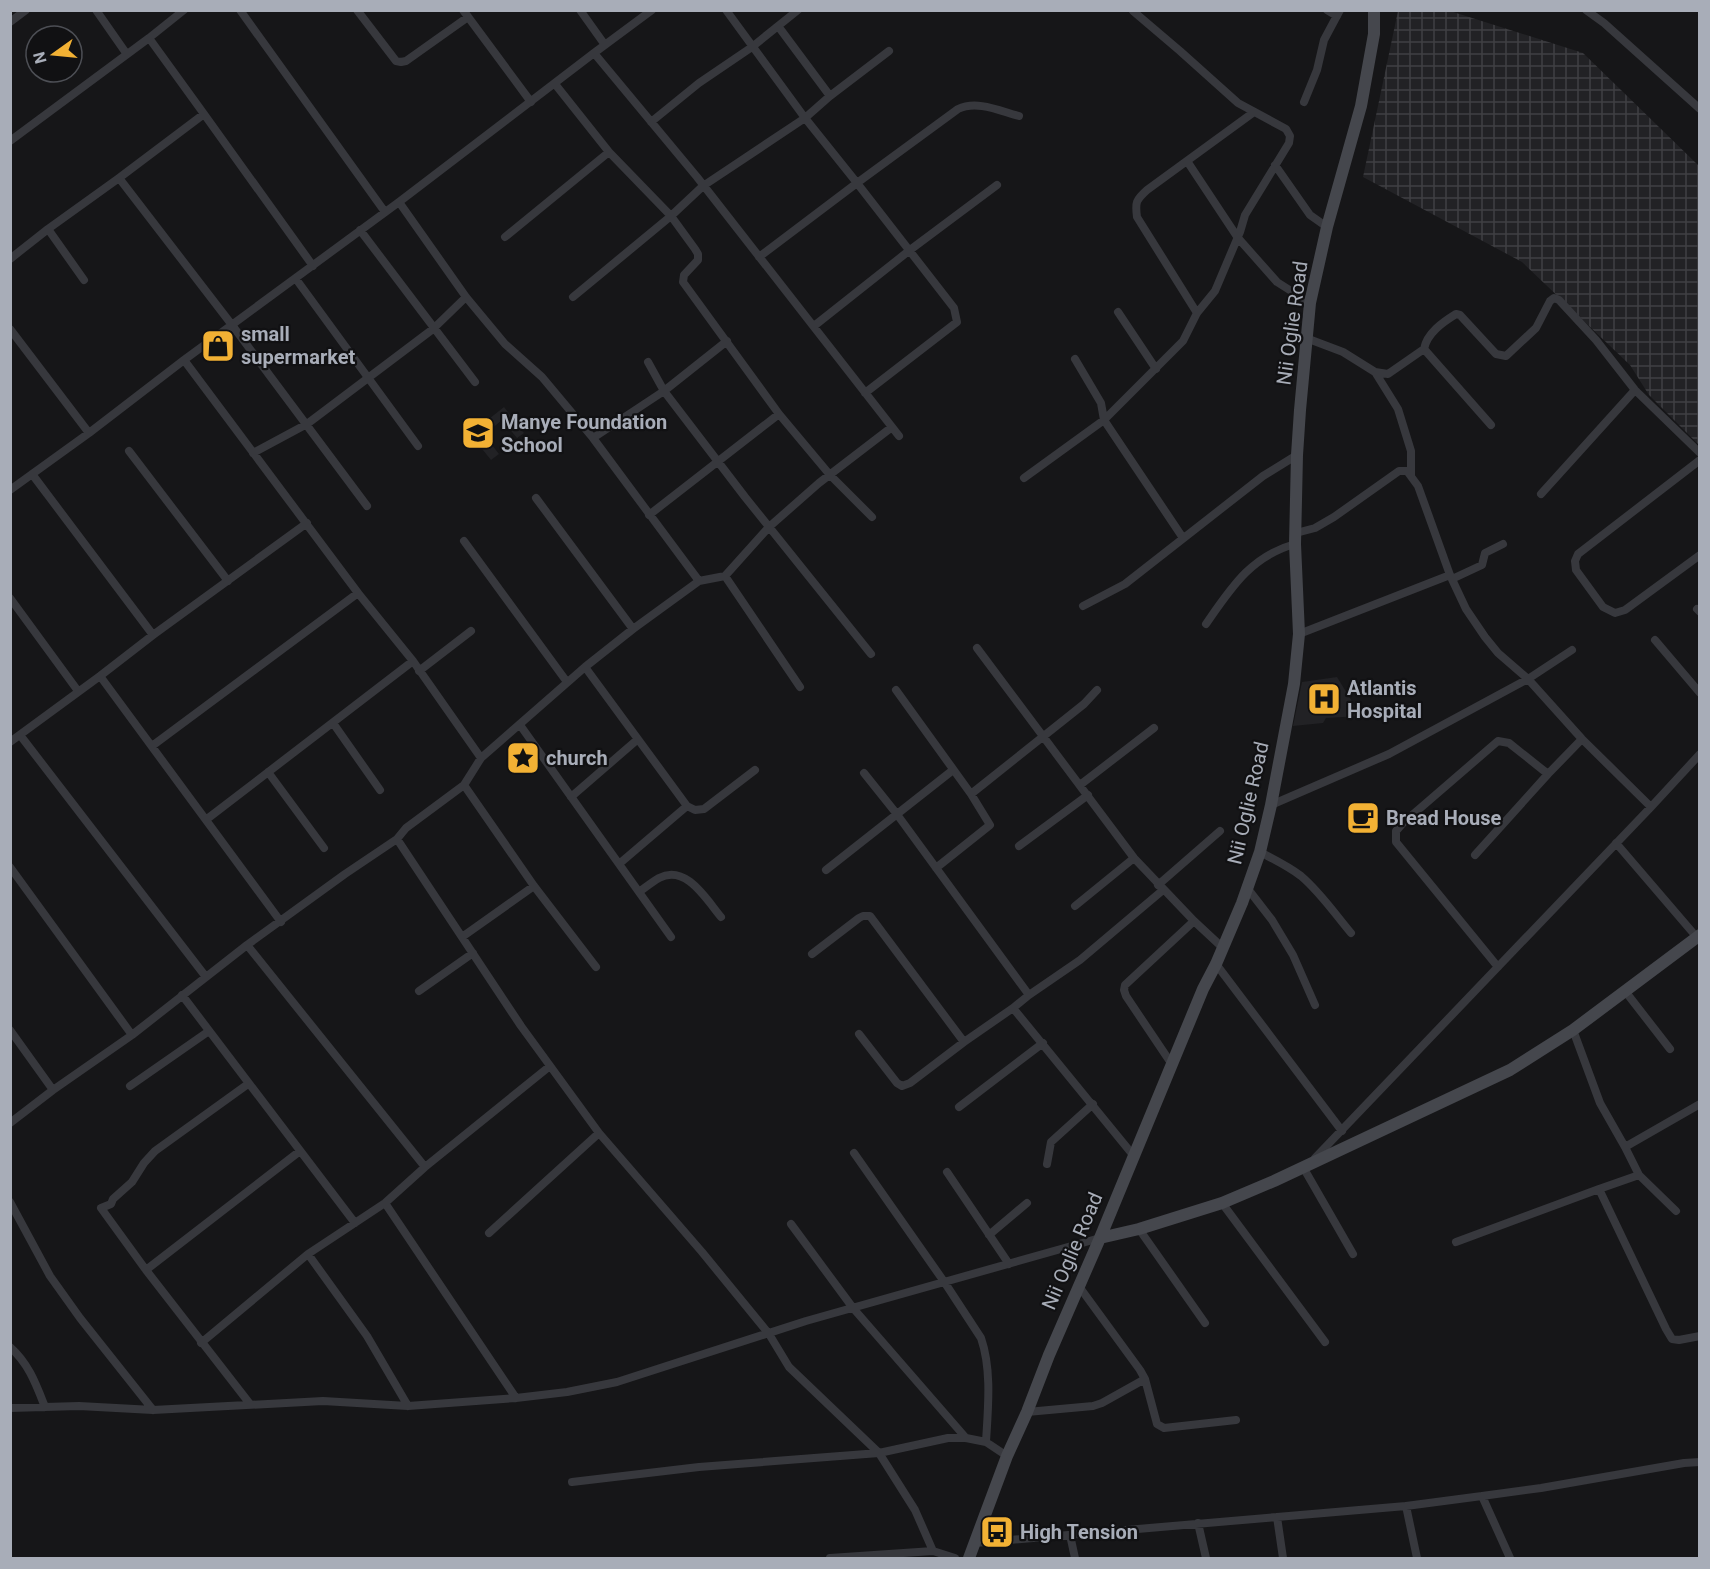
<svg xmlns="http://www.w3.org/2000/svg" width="1710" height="1569" font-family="Roboto,sans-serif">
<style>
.built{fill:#222225}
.industrial{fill:url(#industrial-grid)}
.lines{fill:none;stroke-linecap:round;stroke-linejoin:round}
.street{stroke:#37383d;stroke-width:8}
.secondary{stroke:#45474d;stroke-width:12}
.labels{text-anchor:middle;stroke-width:4.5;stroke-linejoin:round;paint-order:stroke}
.street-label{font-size:20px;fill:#a8adb8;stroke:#111113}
.poi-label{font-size:20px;font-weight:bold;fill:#a8adb8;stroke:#111113;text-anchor:start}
</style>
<defs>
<pattern id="industrial-grid" width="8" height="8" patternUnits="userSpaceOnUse" patternTransform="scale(1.5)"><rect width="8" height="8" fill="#222225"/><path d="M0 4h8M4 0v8" fill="none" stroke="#3f3f43"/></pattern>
</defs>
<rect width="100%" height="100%" fill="#161618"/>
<path class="built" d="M504 407 524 433 517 438 502 420 484 435 499 454 491 460 470 434Z
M1337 677 1361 716 1326 718 1323 723 1293 726 1302 682Z"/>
<path class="industrial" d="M1398 11H1450L1583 53 1699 166V445L1649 395 1630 365 1522 262 1363 177Z"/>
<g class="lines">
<path class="street" d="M96 10 126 53
M184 10 149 38 204 114
M240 10 385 212
M357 10 396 61 401 62 406 61 468 17
M463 10 531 102
M580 10 605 45
M726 10 805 118 857 183 958 109C977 100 1000 111 1019 116
M1327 10 1337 16
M1586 10 1604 23 1700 109
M10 22 26 10
M778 26 830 96
M594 53 697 177 899 436
M1304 102 1317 70 1324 40 1340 10
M651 122 699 83 752 47 798 10
M10 141 149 38
M609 152 671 216 695 249 698 254V260L684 275 683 282 779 414 830 475 872 517
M1187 161 1238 238 1277 282 1310 303
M1275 165 1310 215 1327 227
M399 202 466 297 505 344 542 377 593 438 699 581
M48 229 84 280
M360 230 475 382
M505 237 609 152 555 84
M759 257 857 183 954 308 957 322 865 393
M10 259 48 229 119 178
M313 266 204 114 119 178 232 325 367 506
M296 279 418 446
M573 297 671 216 703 186 805 118 830 96 889 51
M1118 312 1156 369
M1197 313 1137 217C1135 202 1136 200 1147 190L1254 112
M814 326 910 250 997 185
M10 329 89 433
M1306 338 1343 352 1375 372 1388 374 1424 349C1427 333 1443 322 1456 314L1460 315 1496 354 1506 356 1536 328 1550 301 1554 298 1559 300 1596 340 1635 390 1700 453
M1424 349 1491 425
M1075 359 1101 403 1104 420 1183 538
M184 360 358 593 413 661 481 758 585 667 633 629 699 581 725 576 769 527 819 483 892 427
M648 362 664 391 745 497 871 654
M1375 372 1398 409 1411 451V475
M593 438 664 391 727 341
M129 451 228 581
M253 453 307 424 433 329 466 297
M1700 460 1578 554 1575 561 1576 570 1603 607 1615 613 1625 610 1700 555
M32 474 153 635
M1024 478 1104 420 1183 341 1197 313 1215 291 1240 232 1245 215 1289 143 1290 136 1286 129 1238 103 1180 51 1133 11
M10 490 89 433 184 360 399 202 594 53 652 10
M1541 494 1635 390
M536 498 633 629
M649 515 779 414
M1296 533 1315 528 1334 517 1399 471H1407L1418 486 1450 575 1466 609 1485 637 1498 653 1528 679 1582 739 1651 807
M464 541 567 682
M725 576 800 687
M1452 579 1482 565 1485 553 1503 544
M10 598 78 691
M1083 606 1125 584 1263 476 1297 455
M1697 609 1700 612
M1206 624C1231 588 1251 556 1295 544
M1299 634 1450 575
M1655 640 1700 693
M977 648 1134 858 1194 921 1223 948
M585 667 687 806 695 810 704 809 755 770
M419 671 471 631
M100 676 281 922
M896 690 971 794 990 825 936 868
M333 723 380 790
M520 725 671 937
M20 735 206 977
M10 742 100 676 153 635 307 523
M152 746 358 593
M268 772 324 848
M864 773 896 813 1029 995 1013 1008
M464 785 534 886 596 967
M1080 785 1154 728
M971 794 1084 704 1097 690
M571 797 638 739
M1271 805 1389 754 1528 679 1572 650
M207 819 413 661
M397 839 521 1026 599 1133 702 1252 769 1334 789 1367 879 1453 915 1510 933 1551 955 1558
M1616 843 1700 941
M1019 846 1088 795
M1260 852C1273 859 1288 866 1301 876 1320 892 1335 914 1351 933
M1475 855 1548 774 1582 739
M619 864 687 806
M10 867 132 1035
M826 870 953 770
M1158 885 1220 831
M1248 889 1272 920 1293 955 1315 1005
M639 892C646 887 652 882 659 878 686 864 706 899 721 917
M1075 906 1134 858
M462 937 534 886
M247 945 425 1167
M812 954 859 918 863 916H870L964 1042 1013 1008 1133 1155
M1216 964 1342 1131
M1498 967 1396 842V831L1403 823 1498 741 1509 743 1548 774
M419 991 473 953
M1625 991 1670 1049
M182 995 355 1223
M1029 995 1080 960 1163 890
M10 1030 53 1090
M1573 1030 1600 1103 1625 1147 1700 1104
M859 1034 897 1083 902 1086 910 1083 964 1042
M1171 1063 1126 996 1124 990 1125 985 1194 921
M248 1084 155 1151 144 1163 132 1182 113 1199 111 1204 101 1208 146 1270 250 1404
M130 1086 209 1031
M959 1107 1043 1043
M10 1123 53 1090 132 1035 247 945 345 874 397 839 406 828 464 785 481 758
M1625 1147 1639 1175 1676 1211
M854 1153 945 1283 981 1338C992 1370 988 1408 986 1442
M1315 1158 1651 807 1700 754
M1047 1164 1051 1142 1093 1104
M1303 1167 1353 1254
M947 1172 1009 1264
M1639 1175 1599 1189 1666 1329 1672 1339 1679 1340 1700 1336
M10 1202 50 1276 80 1318 153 1410
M385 1203 516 1398
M1222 1203 1325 1342
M791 1224 853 1308 966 1438
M1139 1229 1205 1323
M489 1233 599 1133
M989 1235 1027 1203
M1456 1242 1599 1189
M308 1254 367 1336 408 1406
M146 1270 300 1151
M1078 1285 1140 1370 1145 1379 1157 1424 1164 1428 1236 1420
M201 1343 308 1254 385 1203 425 1167 550 1066
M10 1347C29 1364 36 1384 45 1407
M10 1408 79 1406 153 1410 323 1401 408 1406 516 1398 567 1392 617 1382 806 1321 1100 1238
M1027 1412 1093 1406 1102 1403 1145 1379
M572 1482 699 1467 879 1453 948 1438H966L986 1442 1007 1456
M1482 1496 1541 1488 1684 1463 1700 1462
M1406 1506 1417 1558
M1277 1517 1283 1558
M1198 1523 1206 1558
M1070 1535 1075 1558
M975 1543 1277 1517 1406 1506 1482 1496 1510 1558
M830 1558 933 1551"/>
<path class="secondary" d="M1100 1238 1139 1229 1222 1203 1274 1181 1510 1070 1573 1030 1700 935
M969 1558 1007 1456 1027 1412 1049 1355 1100 1238 1203 989 1216 964 1242 903 1260 852 1271 805 1294 684 1299 634 1295 544 1297 455 1300 410 1310 303 1327 227 1361 106 1374 34V10"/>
</g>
<defs>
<symbol id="shop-square" viewBox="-11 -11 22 22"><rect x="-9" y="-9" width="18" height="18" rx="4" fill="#f2b134" stroke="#111113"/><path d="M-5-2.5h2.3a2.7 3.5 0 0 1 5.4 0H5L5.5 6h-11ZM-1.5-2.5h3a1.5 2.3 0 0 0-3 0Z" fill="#111"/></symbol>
<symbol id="school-square" viewBox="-11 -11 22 22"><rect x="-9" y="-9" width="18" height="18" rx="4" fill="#f2b134" stroke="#111113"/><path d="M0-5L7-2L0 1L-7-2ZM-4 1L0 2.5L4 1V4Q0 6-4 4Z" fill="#111"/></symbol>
<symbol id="hospital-square" viewBox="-11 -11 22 22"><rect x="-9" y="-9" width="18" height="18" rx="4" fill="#f2b134" stroke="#111113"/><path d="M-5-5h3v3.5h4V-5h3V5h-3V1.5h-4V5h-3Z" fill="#111"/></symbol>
<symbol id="sight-square" viewBox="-11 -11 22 22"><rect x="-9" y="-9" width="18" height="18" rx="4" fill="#f2b134" stroke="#111113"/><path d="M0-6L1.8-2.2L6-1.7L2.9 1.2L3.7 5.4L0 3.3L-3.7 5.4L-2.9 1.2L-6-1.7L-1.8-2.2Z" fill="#111"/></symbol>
<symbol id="cafe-square" viewBox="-11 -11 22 22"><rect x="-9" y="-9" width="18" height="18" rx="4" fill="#f2b134" stroke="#111113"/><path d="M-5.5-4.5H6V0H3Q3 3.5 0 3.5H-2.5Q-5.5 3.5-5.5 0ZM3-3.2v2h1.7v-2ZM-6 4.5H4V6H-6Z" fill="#111"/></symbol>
<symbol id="bus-square" viewBox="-11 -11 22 22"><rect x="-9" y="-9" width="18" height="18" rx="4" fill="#f2b134" stroke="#111113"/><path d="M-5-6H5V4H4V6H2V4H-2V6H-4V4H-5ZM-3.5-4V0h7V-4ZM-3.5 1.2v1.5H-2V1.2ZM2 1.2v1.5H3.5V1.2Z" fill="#111"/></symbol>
</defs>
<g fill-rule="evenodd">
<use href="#shop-square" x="199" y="327" width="38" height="38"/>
<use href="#school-square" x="459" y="414" width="38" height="38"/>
<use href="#hospital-square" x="1305" y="680" width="38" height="38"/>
<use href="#sight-square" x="504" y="739" width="38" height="38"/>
<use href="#cafe-square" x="1344" y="799" width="38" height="38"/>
<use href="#bus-square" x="978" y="1513" width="38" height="38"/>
</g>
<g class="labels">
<g class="street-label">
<text transform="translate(1292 323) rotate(-82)" y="7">Nii Oglie Road</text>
<text transform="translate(1248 803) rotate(-77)" y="7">Nii Oglie Road</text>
<text transform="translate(1072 1251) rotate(-67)" y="7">Nii Oglie Road</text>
</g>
<g class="poi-label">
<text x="241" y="341">small<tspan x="241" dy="23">supermarket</tspan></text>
<text x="501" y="429">Manye Foundation<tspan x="501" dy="23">School</tspan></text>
<text x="1347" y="695">Atlantis<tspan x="1347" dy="23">Hospital</tspan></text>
<text x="546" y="765">church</text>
<text x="1386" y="825">Bread House</text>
<text x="1020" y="1539">High Tension</text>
</g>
</g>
<rect width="1710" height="1569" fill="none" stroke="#a8adb8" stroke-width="24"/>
<g transform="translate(54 54) rotate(255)"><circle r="28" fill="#111113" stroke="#4d4f55" stroke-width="1.5"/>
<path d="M0-4.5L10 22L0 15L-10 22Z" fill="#f2b134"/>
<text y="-9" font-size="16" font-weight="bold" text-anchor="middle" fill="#a8adb8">N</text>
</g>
</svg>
